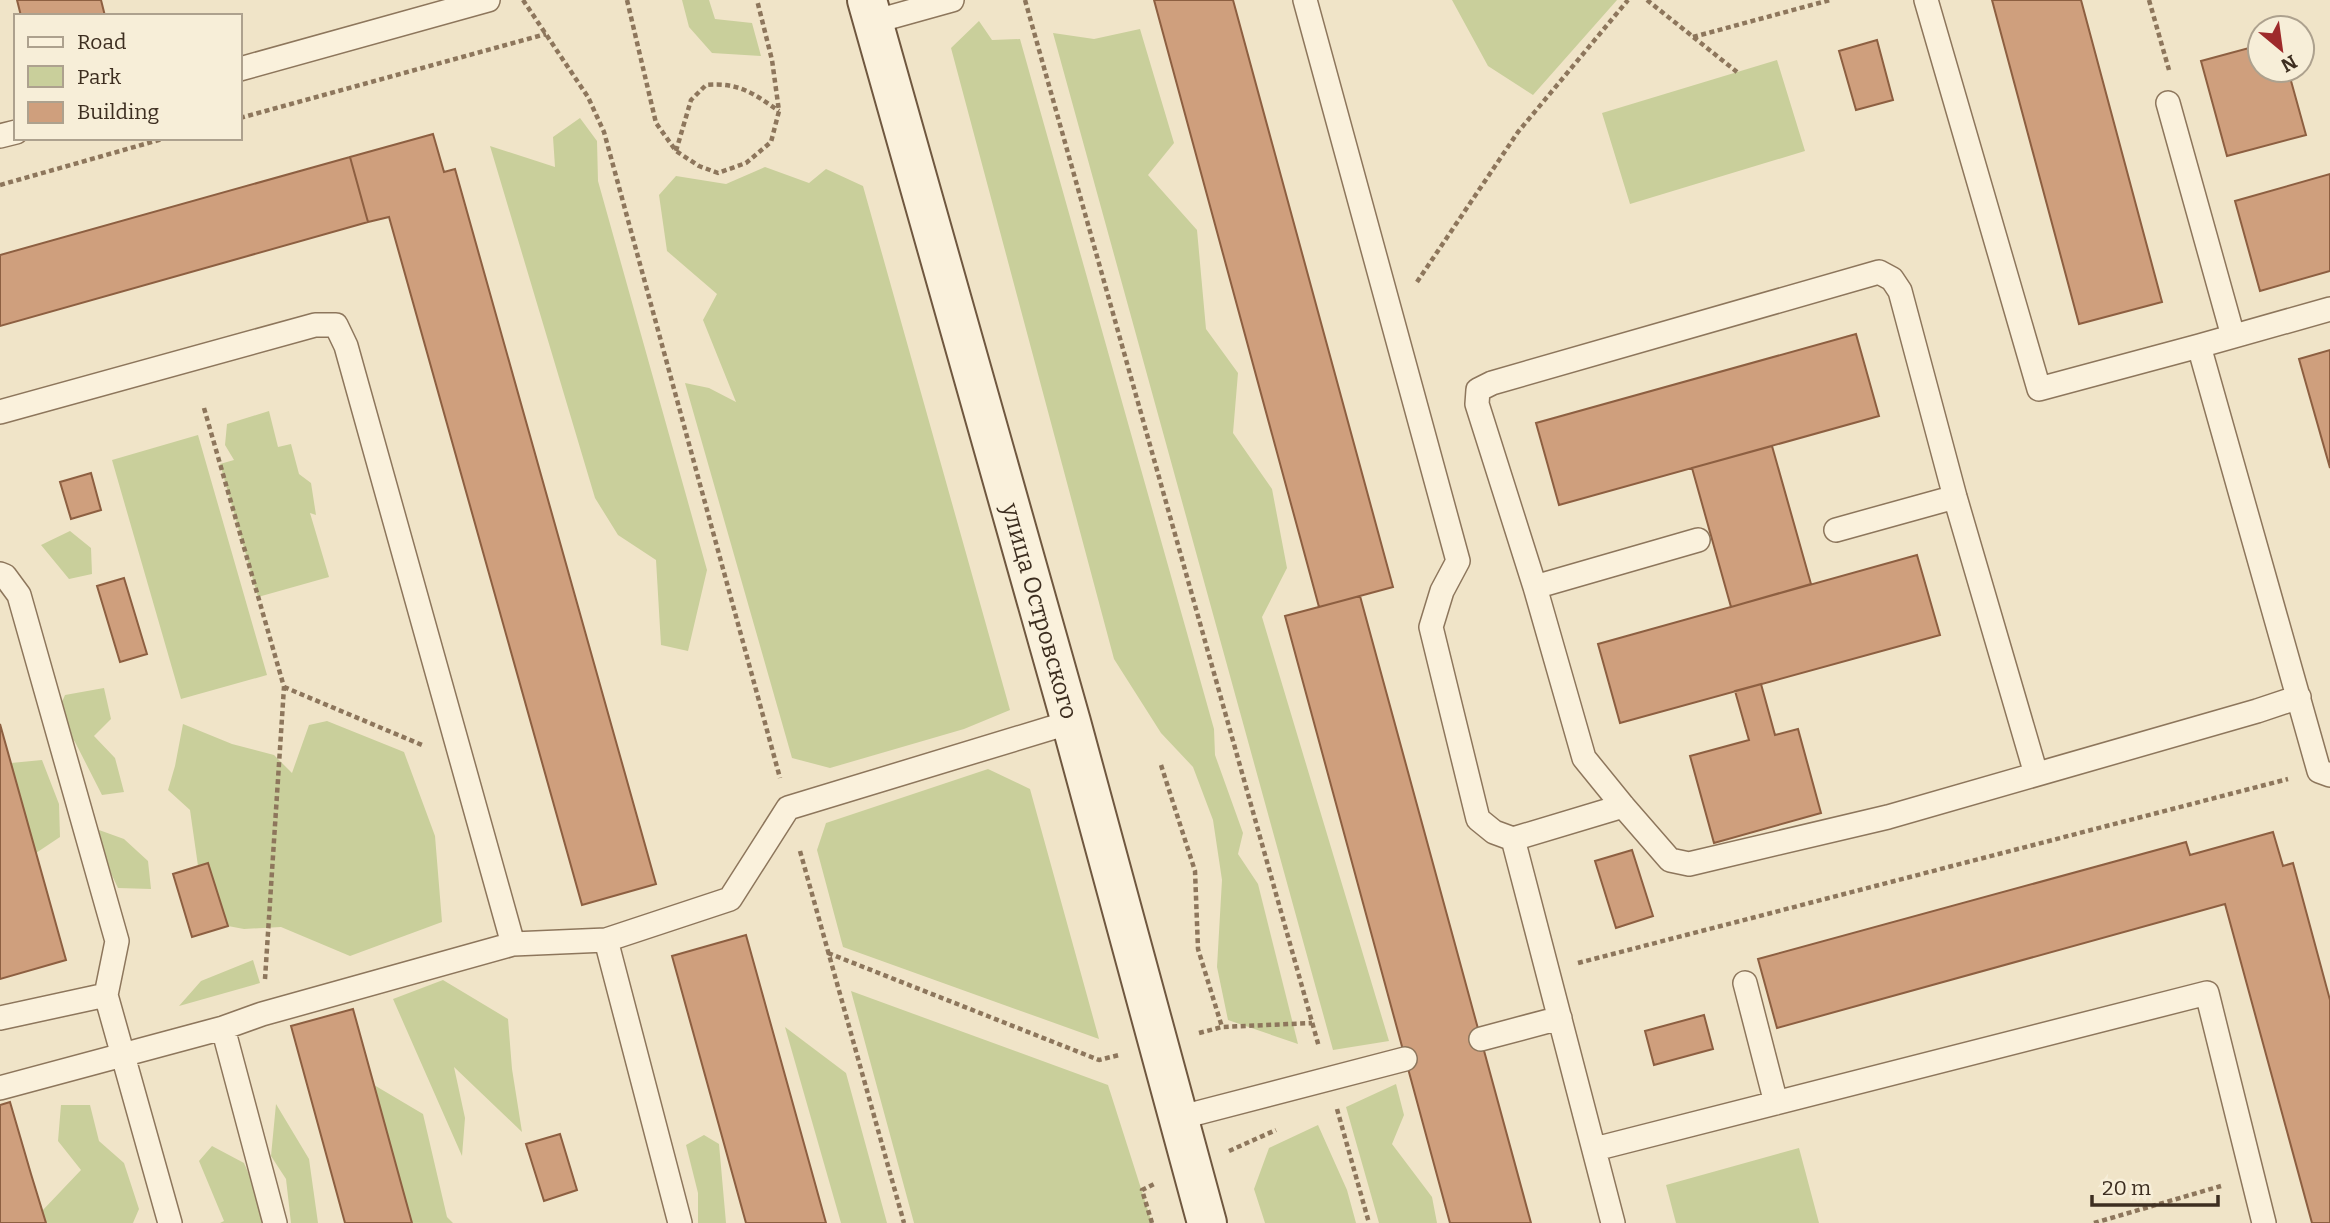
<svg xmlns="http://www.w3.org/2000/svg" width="2330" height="1223" font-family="Bitter,serif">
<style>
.green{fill:#c9cf9b}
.building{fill:#cf9f7d;stroke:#8d5f41;stroke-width:2}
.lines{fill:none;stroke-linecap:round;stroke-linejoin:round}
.lane-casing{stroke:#8d765c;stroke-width:26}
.secondary-casing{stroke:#6f573f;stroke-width:42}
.path{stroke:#8d765c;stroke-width:4.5;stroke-dasharray:5 3.5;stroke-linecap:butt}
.lane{stroke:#faf1dc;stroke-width:23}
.secondary{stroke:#faf1dc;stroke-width:38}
.labels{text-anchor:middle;stroke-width:6;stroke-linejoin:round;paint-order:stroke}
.street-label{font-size:24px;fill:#3d2e20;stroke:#f7eed8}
</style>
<rect width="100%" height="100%" fill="#f0e4c8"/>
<path class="green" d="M682 0H709L715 19 752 23 761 56 712 53 689 27Z
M1452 0H1617L1533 95 1488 66Z
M979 21 992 40 1020 39 1214 729 1215 755 1243 833 1238 854 1258 884 1298 1044 1228 1020 1217 967 1222 880 1213 820 1193 767 1161 733 1114 659 951 48Z
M1140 29 1174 143 1148 175 1197 230 1206 329 1238 373 1233 433 1272 489 1287 568 1262 617 1389 1041 1333 1050 1053 33 1094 39Z
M1777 60 1805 151 1630 204 1602 113Z
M580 118 597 141 598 181 707 570 688 651 661 645 656 560 618 535 595 498 490 146 555 167 553 137Z
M765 167 809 183 826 169 863 186 1010 710 964 729 830 768 792 758 685 383 709 388 736 402 703 320 717 294 667 251 659 195 676 176 726 184Z
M269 411 278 447 291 444 299 474 311 483 316 515 310 513 329 577 258 597 220 464 234 460 225 445 227 424Z
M198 435 267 675 181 699 112 460Z
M70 531 91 548 92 574 69 579 41 545Z
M104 688 111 719 94 736 115 758 124 792 102 795 75 742 55 718 65 695Z
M327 721 404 752 435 836 442 922 350 956 281 927 244 929 228 926 208 863 198 866 190 810 168 790 175 766 183 724 232 744 274 755 292 773 309 725Z
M42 760 59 804 60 837 36 853 11 763Z
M988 769 1030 789 1099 1039 843 947 817 850 826 823Z
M99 830 124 839 148 861 151 889 118 888 107 865Z
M253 960 260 983 179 1006 201 981Z
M443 980 508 1019 512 1069 522 1132 454 1067 465 1118 462 1156 393 999Z
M851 991 1108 1085 1152 1223H914Z
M785 1027 846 1073 887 1223H841Z
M1396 1084 1404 1115 1392 1144 1432 1197 1437 1223H1379L1346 1107Z
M374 1085 423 1114 447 1217 453 1223H412Z
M276 1104 309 1159 318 1223H291L286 1179 271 1156Z
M61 1105H90L99 1141 124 1163 139 1209 133 1223H46L42 1211 81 1170 58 1141Z
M1318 1125 1347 1190 1356 1223H1265L1254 1189 1269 1148Z
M704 1135 719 1144 726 1223H698V1193L686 1145Z
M212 1146 244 1163 270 1223H220L224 1221 199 1161Z
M1799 1148 1819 1223H1676L1666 1185Z"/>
<path class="building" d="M17 0H101L105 16H21Z
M1154 0H1233L1393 587 1319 607Z
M1992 0H2081L2162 302 2079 324Z
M1877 40 1893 100 1856 110 1839 51Z
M2260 45V70H2288L2306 135 2227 156 2201 61Z
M433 134 444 172 455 169 656 884 582 905 389 217 368 222 350 157Z
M350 157 368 222 0 326V255Z
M2330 174V271L2260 291 2235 201Z
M1856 334 1879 416 1559 505 1536 423Z
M2330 350V468L2299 359Z
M1772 446 1811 584 1731 607 1692 468Z
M91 473 101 510 71 519 60 482Z
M1917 555 1940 635 1620 723 1598 644Z
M124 578 147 654 120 662 97 586Z
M1360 596 1531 1223H1450L1285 616Z
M1761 684 1775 735 1798 729 1821 813 1714 843 1690 756 1749 740 1735 691Z
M0 724 66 960 0 979Z
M2273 832 2283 866 2293 863 2330 1000V1223H2312L2225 904 1777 1028 1758 959 2186 842 2190 855Z
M1632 850 1653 916 1616 928 1595 861Z
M208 863 228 926 192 937 173 874Z
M746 935 826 1223H746L672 956Z
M353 1009 374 1085 412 1223H345L291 1026Z
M1704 1015 1713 1049 1654 1065 1645 1031Z
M10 1102 31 1174 46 1223H0V1105Z
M560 1134 577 1190 544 1201 526 1144Z"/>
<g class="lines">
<defs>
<path id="lane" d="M1305 0 1458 561 1442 591 1431 627 1478 819 1494 832 1513 839 1613 1223
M1926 0 2039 389 2199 346 2330 309
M873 22 952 0
M240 69 488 0
M2168 103 2233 336
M0 136 16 132
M2199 346 2319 771 2330 775
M0 412 315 325H336L346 346 513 944
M1836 530 1955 497
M0 574 5 576 19 595 117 941 106 995 0 1018
M1535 587 1698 540
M2036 774 1955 497 1900 291 1892 279 1879 272 1492 383 1478 390 1477 404 1535 587 1584 758 1623 806 1670 860 1689 864 1888 817 2257 711 2299 697
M1513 839 1623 806
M606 940 680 1223
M1745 983 1776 1103
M106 995 170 1223
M223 1028 275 1223
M1481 1039 1560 1018
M0 1088 223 1028 262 1014 513 944 606 940 730 899 788 808 1071 722
M1178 1118 1405 1059
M1595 1149 2207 993 2264 1223"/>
<g id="secondary">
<path id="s1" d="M867 0 1071 722 1207 1223"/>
</g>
</defs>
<use href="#lane" class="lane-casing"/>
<use href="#secondary" class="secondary-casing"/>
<path class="path" d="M523 0 588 97 604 132 780 778
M627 0 656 123 676 151 699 166 718 173 746 163 771 142 779 111 772 60 757 0
M1025 0 1319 1047
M1647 0 1737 72
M2149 0 2169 70
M1693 37 1830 0
M240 118 546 34
M676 151 691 100 706 85C738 82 753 93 779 111
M0 185 166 138
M1417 282 1518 132 1628 0
M204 408 284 687 265 979
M284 687 422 745
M1161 765 1195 871 1198 949 1222 1027
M800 851 904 1223
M828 953 1099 1060 1119 1055
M1578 963 2288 779
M1199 1033 1222 1027 1312 1023
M1337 1109 1369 1223
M1229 1151 1276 1130
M1152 1223 1142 1190 1154 1184
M2094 1223 2221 1186"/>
<use href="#lane" class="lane"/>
<use href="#secondary" class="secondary"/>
</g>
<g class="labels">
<g class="street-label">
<text dy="8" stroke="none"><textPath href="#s1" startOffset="635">улица Островского</textPath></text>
</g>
</g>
<rect x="14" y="14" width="228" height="126" fill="#f7eed8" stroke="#ada18e" stroke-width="2"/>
<rect x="28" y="37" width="35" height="10" fill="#faf1dc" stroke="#ada18e" stroke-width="2"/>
<text x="77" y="49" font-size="21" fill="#3d2e20">Road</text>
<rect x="28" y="66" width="35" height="21" fill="#c9cf9b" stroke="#ada18e" stroke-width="2"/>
<text x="77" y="84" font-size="21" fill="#3d2e20">Park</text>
<rect x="28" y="102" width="35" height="21" fill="#cf9f7d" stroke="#ada18e" stroke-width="2"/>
<text x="77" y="119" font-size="21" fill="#3d2e20">Building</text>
<g transform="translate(2281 49) rotate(151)"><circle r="33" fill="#f7eed8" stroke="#ada18e" stroke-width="2"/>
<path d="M0-5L12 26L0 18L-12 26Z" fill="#9e2a2b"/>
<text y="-10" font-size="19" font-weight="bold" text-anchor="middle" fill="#3d2e20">N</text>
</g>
<path d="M2092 1195v10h126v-10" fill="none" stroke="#3d2e20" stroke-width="3.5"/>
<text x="2102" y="1195" font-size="21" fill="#3d2e20" stroke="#f7eed8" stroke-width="5" paint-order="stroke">20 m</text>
</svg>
